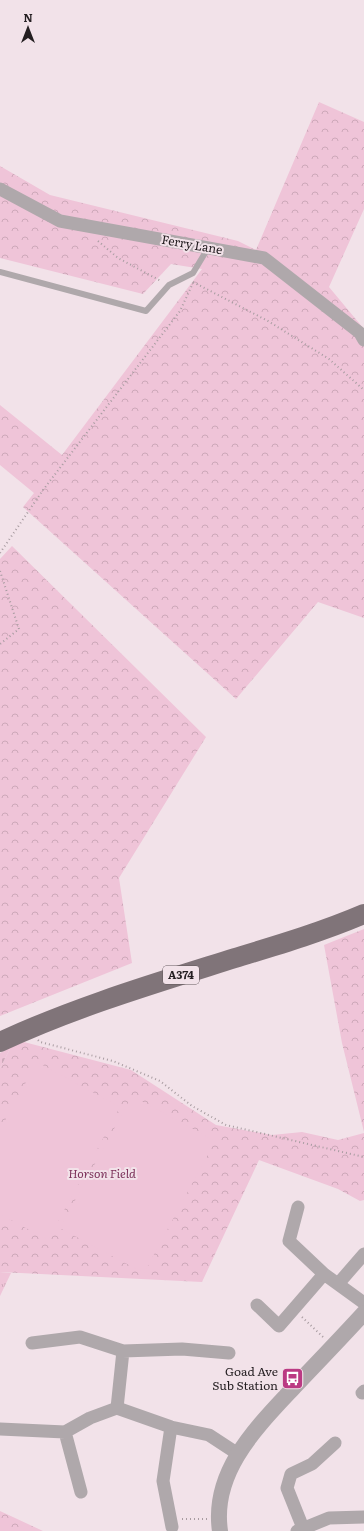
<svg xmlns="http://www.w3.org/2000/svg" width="364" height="1531" font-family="Literata,serif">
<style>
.grass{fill:url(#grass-tufts)}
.forest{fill:url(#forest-crowns)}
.cemetery{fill:url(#cemetery-stones)}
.pitch{fill:#efc4d8}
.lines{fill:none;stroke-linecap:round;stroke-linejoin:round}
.path{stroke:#a89ca1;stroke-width:2;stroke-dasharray:1 3;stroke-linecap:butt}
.service{stroke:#afa8ab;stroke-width:6}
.minor{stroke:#afa8ab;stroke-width:13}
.tertiary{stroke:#afa8ab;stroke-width:16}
.primary{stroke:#807479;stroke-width:20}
.labels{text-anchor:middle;stroke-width:4;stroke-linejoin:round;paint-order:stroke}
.shield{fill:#f2e2e9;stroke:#62595d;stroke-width:1}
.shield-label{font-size:11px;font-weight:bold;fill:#241e21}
.street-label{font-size:12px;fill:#241e21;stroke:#f2e2e9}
.park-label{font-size:12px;font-style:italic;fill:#7d335b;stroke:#f2e2e9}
.poi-label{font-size:12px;fill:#241e21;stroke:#f2e2e9;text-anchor:end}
</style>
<defs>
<pattern id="grass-tufts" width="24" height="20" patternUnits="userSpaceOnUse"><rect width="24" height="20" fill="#efc4d8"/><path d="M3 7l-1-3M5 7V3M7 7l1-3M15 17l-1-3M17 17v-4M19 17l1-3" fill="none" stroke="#cda8b9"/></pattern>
<pattern id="forest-crowns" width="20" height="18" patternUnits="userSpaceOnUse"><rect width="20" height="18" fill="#efc4d8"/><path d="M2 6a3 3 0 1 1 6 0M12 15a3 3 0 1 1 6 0" fill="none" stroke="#cda8b9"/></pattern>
<pattern id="cemetery-stones" width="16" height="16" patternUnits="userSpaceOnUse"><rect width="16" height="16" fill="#efc4d8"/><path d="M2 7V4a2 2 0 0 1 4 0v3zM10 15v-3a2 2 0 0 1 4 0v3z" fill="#cda8b9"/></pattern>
</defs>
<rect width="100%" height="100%" fill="#f2e2e9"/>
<path class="grass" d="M0 1272 11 1273 0 1296Z"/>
<path class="forest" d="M319 102 364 122V209L329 287 364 329V618L318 602 236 699 23 507 34 493 0 465V405L62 455 202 269 171 264 143 294 0 258V166L50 195 238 241 256 250Z
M12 546 206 737 119 878 132 963 0 1016V559Z
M364 929V1132L342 1043 324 945Z
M24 1042 131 1070 216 1125 272 1135 302 1132 338 1140 364 1133V1200L360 1201 338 1189 259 1160 202 1282 0 1272V1068L11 1047Z
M0 1511 43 1531H0Z"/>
<path class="cemetery" d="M11 1047 0 1068V1053Z"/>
<path class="pitch" d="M37 1062 120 1107 48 1240 0 1214V1130Z
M132 1096 215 1141 144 1273 60 1228Z"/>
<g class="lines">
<path class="path" d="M98 241 118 258 161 281
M193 282 268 321 329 359 364 390
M0 553 43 490 180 311 193 283
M0 571 19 629 0 644
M38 1040 40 1042 113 1061 160 1081 192 1106 226 1125 364 1157
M302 1317 323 1337
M182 1519H208"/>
<path class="service" d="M0 272 146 311 169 285 193 273 208 248"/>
<path class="minor" d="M0 189 60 221 264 258 360 333 364 340
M298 1207 289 1241 324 1274 364 1303
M338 1284 364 1254
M257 1305 279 1326 324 1274
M32 1343 80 1337 123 1351 182 1349 229 1353
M362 1393 364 1391
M117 1408 123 1351
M171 1427 163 1481 172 1527
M0 1429 65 1432 90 1418 117 1408 171 1427 209 1435 238 1454
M65 1432 81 1492
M303 1528 287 1488 291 1474 312 1464 335 1443
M297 1531 329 1518 364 1517"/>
<path class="tertiary" d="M220 1531C211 1470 259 1425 297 1384 320 1360 342 1337 364 1313"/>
<path class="primary" d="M0 1042C75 1007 156 983 235 958 278 945 322 932 364 914"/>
</g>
<defs>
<symbol id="bus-square" viewBox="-11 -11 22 22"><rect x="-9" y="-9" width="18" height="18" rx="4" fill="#bb3a83" stroke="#f2e2e9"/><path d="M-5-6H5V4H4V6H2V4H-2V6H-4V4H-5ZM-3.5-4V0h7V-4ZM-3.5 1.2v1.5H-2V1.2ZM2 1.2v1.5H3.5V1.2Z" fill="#fff"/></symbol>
</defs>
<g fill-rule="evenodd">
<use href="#bus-square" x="280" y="1366" width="25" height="25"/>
</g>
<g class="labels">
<rect class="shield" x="163" y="966" width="36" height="18" rx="3"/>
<g class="shield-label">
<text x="181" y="979">A374</text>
</g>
<g class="street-label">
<text transform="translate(192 245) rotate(10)" y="4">Ferry Lane</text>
</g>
<g class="park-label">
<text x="102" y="1178">Horson Field</text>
</g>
<g class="poi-label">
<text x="278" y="1376">Goad Ave<tspan x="278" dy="14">Sub Station</tspan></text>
</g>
</g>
<g transform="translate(28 28)" stroke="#f2e2e9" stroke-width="3" paint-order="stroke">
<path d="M0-3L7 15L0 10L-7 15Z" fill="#241e21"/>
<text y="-6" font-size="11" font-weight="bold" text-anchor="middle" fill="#241e21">N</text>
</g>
</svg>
